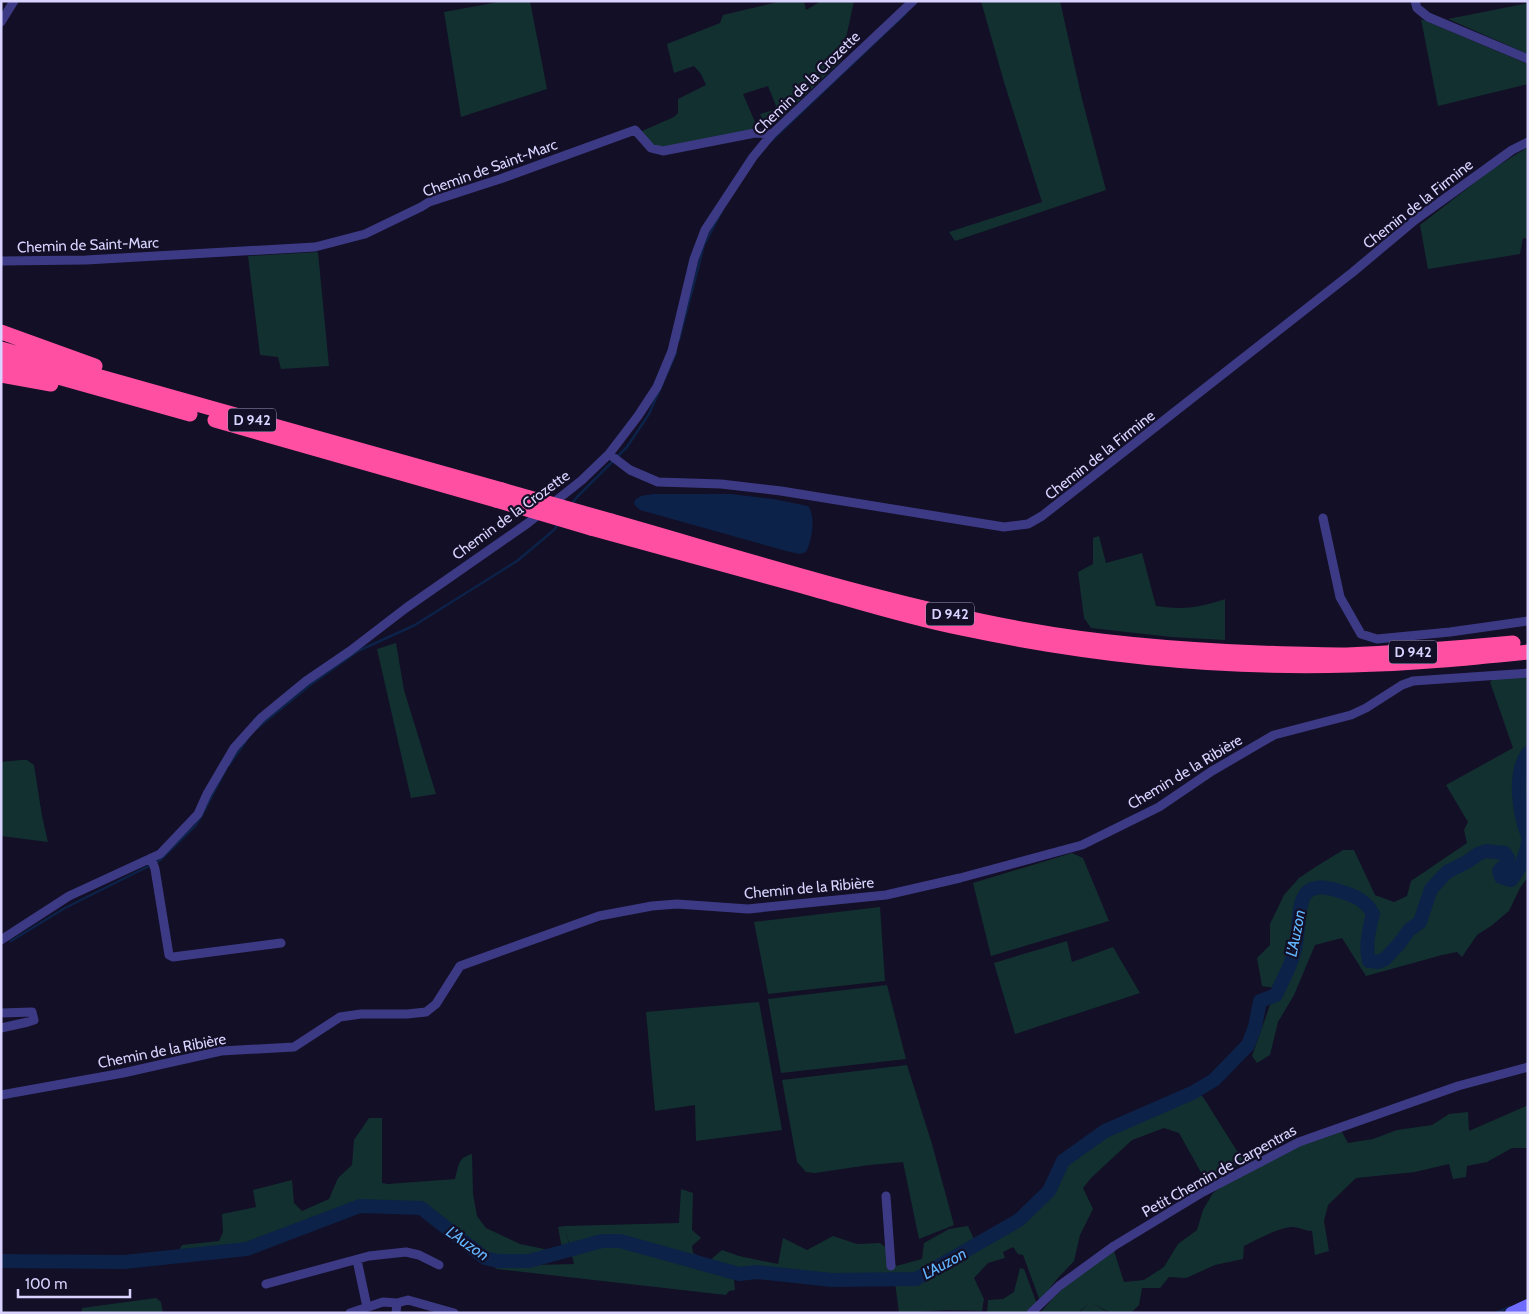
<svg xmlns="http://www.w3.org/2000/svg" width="1529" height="1314" font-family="Cabin,sans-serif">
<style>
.green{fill:#12302f}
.water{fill:#0c2248}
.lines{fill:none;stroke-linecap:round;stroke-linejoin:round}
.stream{stroke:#0c2248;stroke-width:2.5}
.river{stroke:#0c2248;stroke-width:14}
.street{stroke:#3d3a85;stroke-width:9}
.secondary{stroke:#6f6bff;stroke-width:12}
.highway{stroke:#ff4fa3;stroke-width:15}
.highway-bridge{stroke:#ff4fa3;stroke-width:15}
.labels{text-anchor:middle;stroke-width:4.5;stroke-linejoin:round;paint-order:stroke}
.shield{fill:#130f26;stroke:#9e99be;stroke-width:1}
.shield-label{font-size:14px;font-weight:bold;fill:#d9d4ff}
.street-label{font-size:15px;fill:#d9d4ff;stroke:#130f26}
.water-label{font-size:16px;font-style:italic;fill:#62b6ff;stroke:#130f26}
</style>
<rect width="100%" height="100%" fill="#130f26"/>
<path class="green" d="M504 1H530L547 89 461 117 444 12Z
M782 1H804L806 10 821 1H854L841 61 778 121 766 128 760 114 773 110 776 106 768 86 743 94 758 129 673 146 653 148 642 131 674 117 678 113V99L706 85 701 74 694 66 674 73 667 44 720 23 723 15Z
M981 1H1060L1082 99 1106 190 955 241 949 232 1042 202 1004 82Z
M1528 3V54L1448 19Z
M1421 19 1528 64V84L1438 106Z
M1528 147V239L1523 238 1520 254 1428 269 1420 225 1491 170Z
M318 252 329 366 281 369 278 357 260 355 248 256Z
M1099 536 1106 563 1142 553 1156 606C1183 610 1198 608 1225 599V640L1171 637 1091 628 1084 618 1078 572 1093 564V538Z
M396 643 404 690 436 794 411 798 377 649Z
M1528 677V877L1520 888 1509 911 1491 926 1477 935 1462 957 1457 952 1442 955 1366 976 1342 938 1315 945 1294 995 1278 1022 1270 1055 1257 1063 1252 1056 1276 988 1262 986 1257 958 1270 945V924L1284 895 1299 878 1317 866 1343 850H1354L1375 895 1394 902 1407 896 1411 881 1467 843 1464 830 1468 822 1446 785 1513 748 1490 682 1493 679Z
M21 760H27L34 765 42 816 48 842 1 836V762Z
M1072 853 1083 858 1109 921 991 956 973 883Z
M880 907 885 981 768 994 754 922Z
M1067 941 1072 962 1113 947 1140 993 1015 1034 994 963Z
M887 985 906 1059 781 1073 768 999Z
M759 1002 782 1130 696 1141 695 1105 655 1111 646 1012Z
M907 1065 932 1144 954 1225 919 1239 903 1162 869 1165 815 1173 806 1172 797 1162 782 1080Z
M1197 1092 1203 1097 1244 1162 1207 1183 1179 1133 1164 1128 1132 1140 1091 1178 1083 1188 1093 1209 1080 1235 1074 1261 1057 1279 1040 1301 1023 1255 1018 1254 1013 1247 1003 1252 1005 1258 988 1263 974 1278 984 1299 982 1311 947 1310 899 1313 895 1282 837 1283 759 1272 748 1277 738 1275 734 1280 735 1290 729 1291 726 1295 497 1269 489 1263 535 1265 574 1264 565 1226 679 1223 681 1189 693 1193 692 1230 701 1238 692 1246 693 1253 709 1261 722 1250 739 1256 778 1264 783 1238 807 1250 833 1236 857 1244 880 1243 891 1251 896 1266 922 1259 924 1243 949 1229 968 1226 978 1248 1021 1224 1051 1194 1066 1164 1108 1134Z
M1528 1105V1148H1512L1487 1162 1467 1166 1466 1177 1453 1179 1449 1164 1415 1172 1356 1178 1328 1205 1324 1221 1329 1251 1315 1255 1312 1231C1305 1231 1299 1227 1293 1227 1279 1227 1256 1240 1244 1246L1243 1259 1215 1265 1186 1278 1169 1277 1160 1288H1142L1139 1305 1131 1313H1111L1092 1303 1109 1313H1079L1090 1302 1078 1313H1040L1054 1297 1077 1275 1114 1251 1124 1282 1144 1280 1164 1267 1178 1244 1197 1230 1203 1210 1213 1193 1235 1177 1296 1146 1341 1130 1348 1143 1373 1139 1397 1130 1432 1125 1449 1114 1468 1112 1469 1131Z
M369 1118H382V1183L388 1184 455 1179C459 1166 457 1158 472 1154L473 1194 477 1216 486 1228 520 1244 554 1251 562 1249 558 1227 565 1226 570 1249C541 1257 516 1264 485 1258L419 1205 360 1203 246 1248 176 1255 182 1245 219 1241 223 1232 222 1214 256 1207 253 1190 292 1180 294 1203 302 1211 329 1199 338 1178 352 1165 354 1140Z
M1020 1268 1024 1269 1037 1304 1028 1313H987L988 1300 1003 1299 1014 1292Z
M156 1298 161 1302 163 1313H82V1308Z"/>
<path class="water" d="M653 494H731L773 499 808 506C816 516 812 541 806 552L800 554 786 551 640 510 634 504 635 500 641 496Z"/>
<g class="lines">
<path class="stream" d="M771 141 905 14
M679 340 704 245 722 211
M571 505 577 497 627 447 649 414 676 353
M256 729 310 685 358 651 415 625 517 561 554 530 558 524
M229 765 246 741
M11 941 65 908 159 861 195 826 202 815 226 769
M1496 1313 1510 1307"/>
<path class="river" d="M1528 753C1513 773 1519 814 1528 836
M1 1261 124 1262 247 1249 360 1206 421 1208 485 1258 498 1261H529L602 1241H620L739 1274 757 1272 832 1280 916 1279 1019 1220 1049 1191 1063 1161 1105 1131 1192 1093 1214 1080 1248 1045 1255 1027 1260 1001 1276 995C1282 981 1292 964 1295 949 1303 917 1290 875 1339 891 1353 895 1366 900 1373 914 1369 929 1365 946 1369 961L1378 962 1385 959 1399 944 1409 930 1420 922 1431 889 1447 872 1467 862 1478 854 1486 851 1505 853 1508 858 1507 863 1499 871 1501 877 1511 880C1520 870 1528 852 1528 838"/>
<path class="street" d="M1415 1 1417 8 1428 17 1528 59
M1 22 14 1
M1 261 86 260 315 247 365 234 421 207 429 202 500 179 635 130 651 148 663 151 755 133 772 134
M609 454 630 470 658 482 721 484 781 491 1004 527 1028 524 1042 516 1353 272 1415 220 1512 150 1528 142
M1323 518 1340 597 1361 634 1377 639 1450 632 1528 621
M151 858 155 869 169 955 173 957 281 943
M1 940 69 896 160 854 198 814 207 794 234 748 261 718 306 681 350 651 406 608 528 523 582 480 609 454 638 416 657 387 672 351 694 259 705 230 753 157 772 134 913 1
M1 1013 32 1012 34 1020 28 1022 1 1028
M1 1095 123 1073 221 1051 294 1047 340 1017 361 1014H407L426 1012 436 1004 460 966 599 916 652 906 677 904 748 909 886 895 960 878 1082 845 1159 807 1212 771 1274 735 1351 715 1366 708 1402 685 1413 681 1528 673
M886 1196 891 1266
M357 1260 367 1307
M266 1284 369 1256 406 1252 419 1255 439 1265
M350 1313 383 1302 397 1303 408 1300 454 1313
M396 1313 397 1303
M1031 1313 1059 1286 1114 1246 1203 1192 1299 1142 1458 1086 1528 1067"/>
<path class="secondary" d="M1511 1313 1528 1305"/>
<path class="highway" d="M1 332 95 366
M1 349 502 490
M1 361 190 414
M1 375 51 384
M215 420 496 500
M611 521C748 560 885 604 1026 630 1103 644 1181 650 1260 653 1289 654 1318 655 1347 655 1403 653 1458 648 1513 643
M591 528C661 547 730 566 799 585 853 600 906 617 961 628 1089 655 1221 669 1351 665 1410 664 1469 658 1528 652"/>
<path class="highway-bridge" d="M502 490 611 521
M496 500 591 528"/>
</g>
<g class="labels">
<g class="shield">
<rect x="228" y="408.5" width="48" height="23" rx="4"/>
<rect x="926" y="602.5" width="48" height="23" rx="4"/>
<rect x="1389" y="640.5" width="48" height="23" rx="4"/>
</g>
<g class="shield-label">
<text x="252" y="425">D 942</text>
<text x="950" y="619">D 942</text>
<text x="1413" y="657">D 942</text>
</g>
<g class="street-label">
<text transform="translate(807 83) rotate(-44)" y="5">Chemin de la Crozette</text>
<text transform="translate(490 168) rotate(-20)" y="5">Chemin de Saint-Marc</text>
<text transform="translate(1418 204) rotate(-38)" y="5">Chemin de la Firmine</text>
<text transform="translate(88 245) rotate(-2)" y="5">Chemin de Saint-Marc</text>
<text transform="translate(1100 455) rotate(-38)" y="5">Chemin de la Firmine</text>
<text transform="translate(511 515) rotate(-36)" y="5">Chemin de la Crozette</text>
<text transform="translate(1185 772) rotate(-31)" y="5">Chemin de la Ribière</text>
<text transform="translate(809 888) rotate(-5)" y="5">Chemin de la Ribière</text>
<text transform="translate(162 1051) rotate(-11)" y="5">Chemin de la Ribière</text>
<text transform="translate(1219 1171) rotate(-29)" y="5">Petit Chemin de Carpentras</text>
</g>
<g class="water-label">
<text transform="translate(1295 933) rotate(-79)" y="6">L'Auzon</text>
<text transform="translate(468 1243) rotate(35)" y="6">L'Auzon</text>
<text transform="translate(944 1263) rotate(-29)" y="6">L'Auzon</text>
</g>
</g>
<rect width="1529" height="1314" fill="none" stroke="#d9d4ff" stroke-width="5"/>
<path d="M18 1289v8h112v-8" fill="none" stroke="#d9d4ff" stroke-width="2.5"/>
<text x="25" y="1289" font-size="15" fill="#d9d4ff" stroke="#130f26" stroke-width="4" paint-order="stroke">100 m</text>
</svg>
